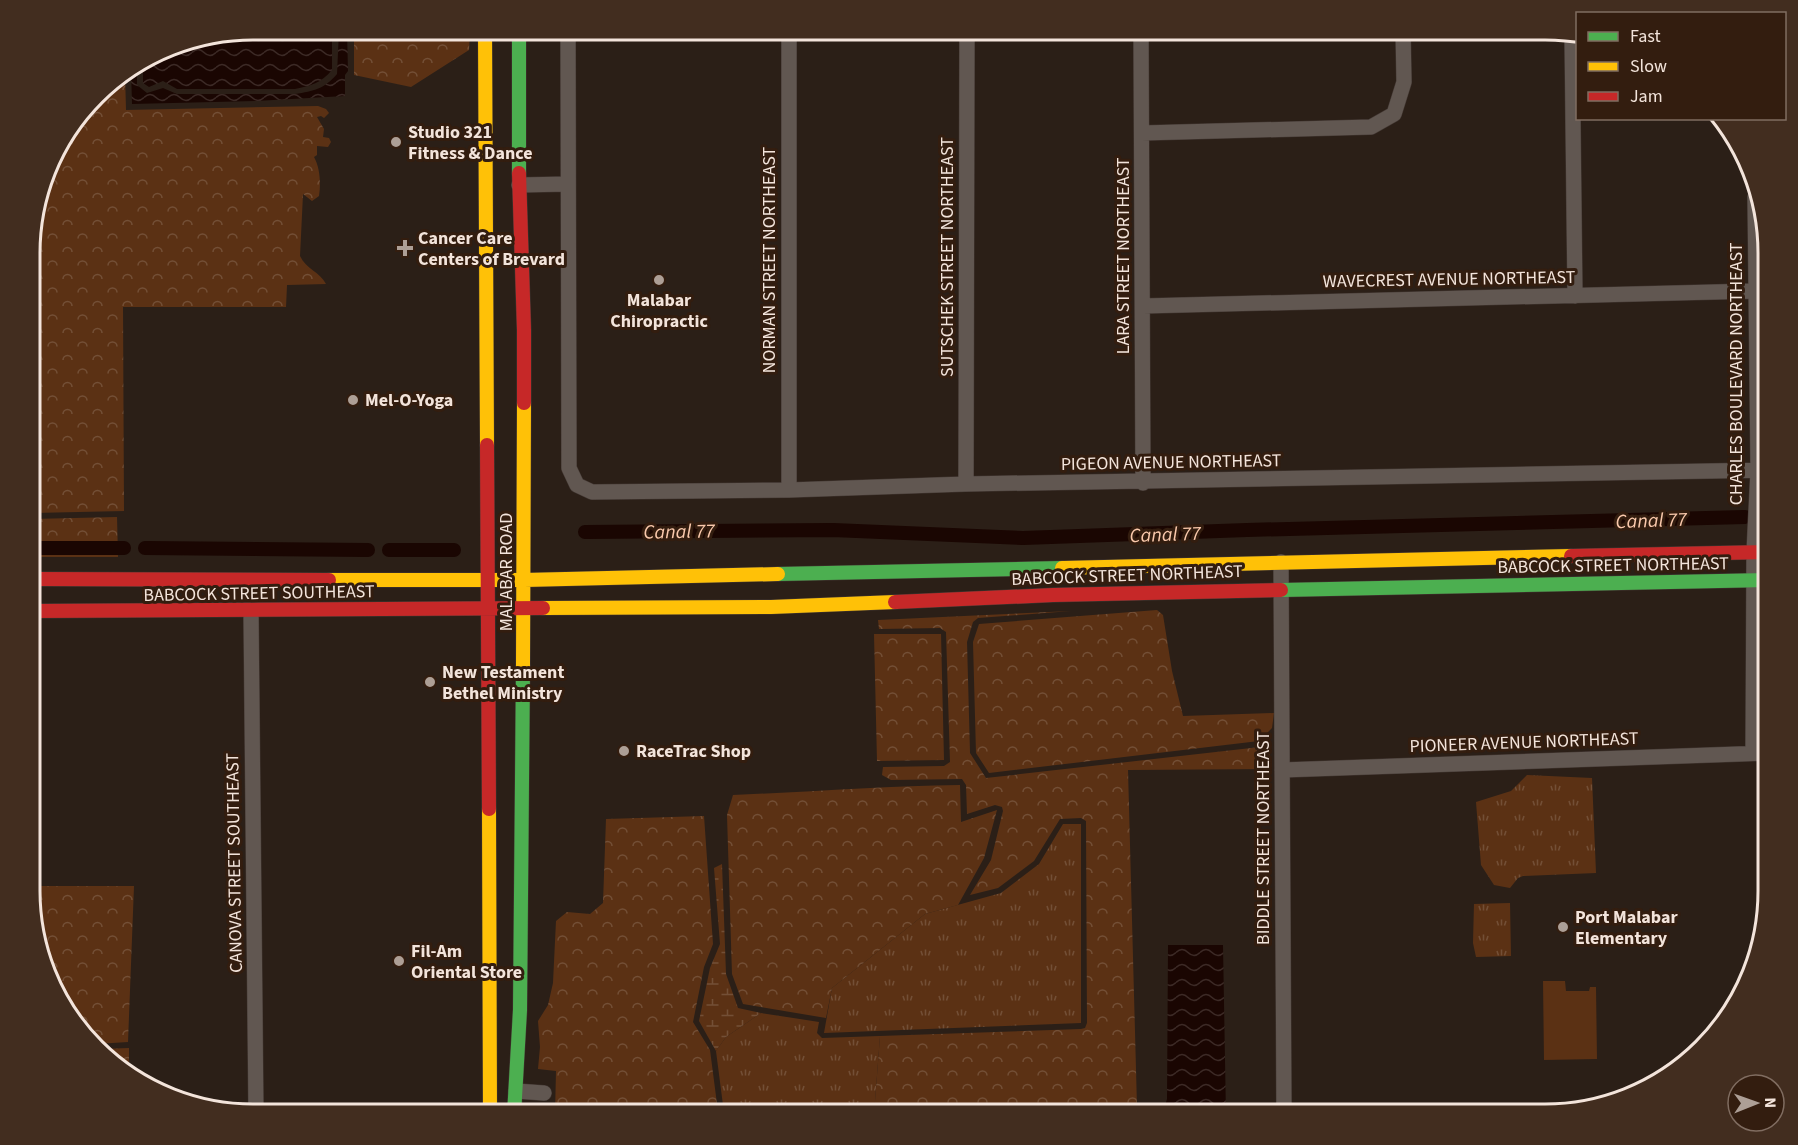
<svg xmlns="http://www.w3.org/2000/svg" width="1798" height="1145" font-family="'Source Sans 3',sans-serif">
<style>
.grass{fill:url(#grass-tufts)}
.forest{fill:url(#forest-crowns)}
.wetland{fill:url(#wetland-marsh)}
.pitch{fill:#5b3114}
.water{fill:url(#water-waves)}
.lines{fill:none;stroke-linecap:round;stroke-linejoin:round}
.canal{stroke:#1a0602;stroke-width:14}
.street-casing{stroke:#443934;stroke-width:16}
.fast-casing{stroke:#443934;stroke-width:15}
.slow-casing{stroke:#443934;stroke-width:15}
.jam-casing{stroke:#443934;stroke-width:15}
.street{stroke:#615751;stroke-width:15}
.fast{stroke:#4caf50;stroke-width:14}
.slow{stroke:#ffc107;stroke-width:14}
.jam{stroke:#c62828;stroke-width:14}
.poi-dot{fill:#ad9f96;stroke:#331d0f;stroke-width:2}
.labels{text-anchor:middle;stroke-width:6;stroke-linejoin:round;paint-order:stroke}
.poi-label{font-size:18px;font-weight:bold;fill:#f3e4db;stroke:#331d0f;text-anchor:start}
.street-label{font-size:18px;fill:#f3e4db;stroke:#331d0f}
.water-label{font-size:20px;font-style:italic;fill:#fac9ac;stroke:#331d0f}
.rim{fill:none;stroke:#f3e4db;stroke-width:3}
</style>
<defs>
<pattern id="grass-tufts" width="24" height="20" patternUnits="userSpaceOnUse" patternTransform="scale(1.5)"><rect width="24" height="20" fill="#5b3114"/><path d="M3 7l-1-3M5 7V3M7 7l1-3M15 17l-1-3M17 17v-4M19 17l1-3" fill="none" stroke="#734f36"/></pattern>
<pattern id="forest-crowns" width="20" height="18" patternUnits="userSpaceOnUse" patternTransform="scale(1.5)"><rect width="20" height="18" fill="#5b3114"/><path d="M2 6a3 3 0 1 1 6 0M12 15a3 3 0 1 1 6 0" fill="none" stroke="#734f36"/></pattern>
<pattern id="wetland-marsh" width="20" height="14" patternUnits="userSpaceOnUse" patternTransform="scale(1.5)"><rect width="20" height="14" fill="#5b3114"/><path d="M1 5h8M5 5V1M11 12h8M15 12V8" fill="none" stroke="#734f36"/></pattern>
<pattern id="water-waves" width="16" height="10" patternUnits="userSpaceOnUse" patternTransform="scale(1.5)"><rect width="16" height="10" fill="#1a0602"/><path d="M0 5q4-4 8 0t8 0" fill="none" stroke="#3c2a26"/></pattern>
</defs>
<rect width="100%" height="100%" fill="#2b1f17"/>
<path class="grass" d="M1527 775 1592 778 1596 873 1523 876 1518 878 1510 888 1494 885 1481 865 1476 802 1511 791Z
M1063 824H1081V1023L824 1033 832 988 925 914 1001 893 1039 864Z
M1510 903 1511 956 1476 957 1473 943 1474 904Z
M761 1013 819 1022 817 1033 822 1038 880 1036 874 1114H846L785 1111H700L719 1109 723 1105 716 1051 726 1037Z"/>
<path class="forest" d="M354 30H470L469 50 411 87 354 75Z
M125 74 126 110 318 106 326 109 329 113 324 118 321 116 317 117 324 129 323 137 329 138 331 142 328 147 317 146V155L314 157C320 168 321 183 319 196L312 201 303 194 300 256C306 269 320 272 326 284L287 285 286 307H123L124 511 32 513V407L33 403 37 402V398L32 395V376L40 371 39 367H32V224L53 154 106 86Z
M117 517 118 557H32V519Z
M1157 610 1163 615 1172 671 1183 716 1274 713 1272 728 1259 741 989 773 976 753 973 642 979 624Z
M1071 611 978 618 973 622 967 642 970 753 986 778 1260 747 1270 738V769L1128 770 1137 1107 874 1114 880 1036 1081 1029 1085 1028 1087 1023 1086 821 1081 818 1060 819 1034 861 998 888 970 895 991 860 1003 811 1002 807 995 805 967 814 966 785 962 779 891 780 882 775 883 767 944 766 950 762 946 632 940 628 879 629 878 620Z
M874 634H941L944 760 877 761Z
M960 785 961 822 997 810 984 858 958 905 925 914 832 988 826 1018 743 1004 732 974 727 815 733 795C808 792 884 786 960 785Z
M704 816 713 944 704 967 693 1022 710 1050 717 1104 693 1106 682 1115H555L556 1071 538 1069 540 1047 538 1021 548 1005 553 983 556 921 567 912 590 914 603 903 606 819Z
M32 886H134L128 1042 96 1044 67 1015 32 921Z
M129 1048V1077L101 1049Z"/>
<path class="wetland" d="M722 864 726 974 738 1008 761 1013 726 1037 716 1051 699 1021 710 968 720 944 714 868Z"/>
<path class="pitch" d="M1543 981H1565L1566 991H1589L1590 987H1596L1597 1059 1544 1060Z"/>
<path class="water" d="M253 30H332V70C321 83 311 86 295 89H177L163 81 149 87 143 83V62L168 47Z
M339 30H347L348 71 345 75V96L256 101 132 104 131 70 137 66V85L147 93 163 88 177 94H295C314 91 324 89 337 74Z
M1168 945H1223L1226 1115H1162L1167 1099Z"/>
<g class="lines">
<path class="canal" d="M1766 517H1768
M585 532 833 530 1023 538 1247 530 1745 517
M32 548H124
M145 548 368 550
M389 550H454"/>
<defs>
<path id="street" d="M568 30 569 468 577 485 592 492 789 490 966 484 1768 470
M789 30V490
M1141 30 1143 483
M1572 35 1575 296
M1142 133 1371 127 1394 114 1404 82 1403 30
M519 185 568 184
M1143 306 1755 291
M966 484 967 30
M1281 562 1284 1115
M251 611 256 1115
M1753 753 1754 552 1758 470 1755 197
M1282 770 1768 753
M516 1091 544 1093"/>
<path id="fast" d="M519 30V173
M778 574 1062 568
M1281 590 1768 580
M514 1115 520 1010 523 666"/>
<path id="slow" d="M485 30 487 445
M1062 568 1571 556
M329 580H524L778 574
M543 608 771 607 895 602
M523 666 524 403
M489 809 490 1115"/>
<path id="jam" d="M519 173 524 330V403
M487 445 489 809
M1571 556 1768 552
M32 579 329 580
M895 602 1053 595 1281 590
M32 611 543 608"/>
</defs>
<use href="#street" class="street-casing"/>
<use href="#fast" class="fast-casing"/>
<use href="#slow" class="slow-casing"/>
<use href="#jam" class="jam-casing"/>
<use href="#street" class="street"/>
<use href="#fast" class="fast"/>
<use href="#slow" class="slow"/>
<use href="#jam" class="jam"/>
</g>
<g class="poi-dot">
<circle cx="396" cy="142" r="6"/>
<path d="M402 239h6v6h6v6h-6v6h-6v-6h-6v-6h6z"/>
<circle cx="659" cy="280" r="6"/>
<circle cx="353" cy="400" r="6"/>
<circle cx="430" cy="682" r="6"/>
<circle cx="624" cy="751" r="6"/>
<circle cx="1563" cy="927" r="6"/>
<circle cx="399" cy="961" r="6"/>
</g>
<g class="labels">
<g class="poi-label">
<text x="408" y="138">Studio 321<tspan x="408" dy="21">Fitness &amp; Dance</tspan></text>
<text x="418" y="244">Cancer Care<tspan x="418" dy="21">Centers of Brevard</tspan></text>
<text x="659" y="306" text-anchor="middle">Malabar<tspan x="659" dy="21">Chiropractic</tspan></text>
<text x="365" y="406">Mel-O-Yoga</text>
<text x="442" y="678">New Testament<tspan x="442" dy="21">Bethel Ministry</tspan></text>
<text x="636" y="757">RaceTrac Shop</text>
<text x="1575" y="923">Port Malabar<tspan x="1575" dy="21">Elementary</tspan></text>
<text x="411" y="957">Fil-Am<tspan x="411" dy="21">Oriental Store</tspan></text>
</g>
<g class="street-label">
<text transform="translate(1123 256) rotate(-90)" y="6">LARA STREET NORTHEAST</text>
<text transform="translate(947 257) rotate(-90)" y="6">SUTSCHEK STREET NORTHEAST</text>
<text transform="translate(769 260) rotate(-90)" y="6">NORMAN STREET NORTHEAST</text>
<text transform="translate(1449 279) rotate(-1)" y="6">WAVECREST AVENUE NORTHEAST</text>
<text transform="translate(1736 374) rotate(-90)" y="6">CHARLES BOULEVARD NORTHEAST</text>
<text transform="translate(1171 462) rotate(-1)" y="6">PIGEON AVENUE NORTHEAST</text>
<text transform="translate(1613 565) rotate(-1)" y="6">BABCOCK STREET NORTHEAST</text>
<text transform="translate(506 572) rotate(-90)" y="6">MALABAR ROAD</text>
<text transform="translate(1127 575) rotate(-2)" y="6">BABCOCK STREET NORTHEAST</text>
<text transform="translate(259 593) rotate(-1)" y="6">BABCOCK STREET SOUTHEAST</text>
<text transform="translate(1524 742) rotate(-2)" y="6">PIONEER AVENUE NORTHEAST</text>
<text transform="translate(1263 838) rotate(-90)" y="6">BIDDLE STREET NORTHEAST</text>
<text transform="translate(234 863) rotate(-91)" y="6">CANOVA STREET SOUTHEAST</text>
</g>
<g class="water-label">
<text transform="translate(1651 520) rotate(-2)" y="7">Canal 77</text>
<text transform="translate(679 531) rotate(-1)" y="7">Canal 77</text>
<text transform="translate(1165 534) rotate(-2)" y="7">Canal 77</text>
</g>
</g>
<path d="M0 0H1798V1145H0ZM253 40H1545A213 213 0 0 1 1758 253V891A213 213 0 0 1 1545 1104H253A213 213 0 0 1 40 891V253A213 213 0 0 1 253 40Z" fill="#422d1f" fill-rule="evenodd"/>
<path class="rim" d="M253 40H1545A213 213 0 0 1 1758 253V891A213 213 0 0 1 1545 1104H253A213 213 0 0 1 40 891V253A213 213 0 0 1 253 40Z"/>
<rect x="1576" y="12" width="210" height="108" fill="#331d0f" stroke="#806d61" stroke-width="1.5"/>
<rect x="1588" y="32" width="30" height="9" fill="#4caf50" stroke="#806d61" stroke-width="1.5"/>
<text x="1630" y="42" font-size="18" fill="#f3e4db">Fast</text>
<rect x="1588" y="62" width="30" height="9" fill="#ffc107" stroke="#806d61" stroke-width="1.5"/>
<text x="1630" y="72" font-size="18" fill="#f3e4db">Slow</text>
<rect x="1588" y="92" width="30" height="9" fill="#c62828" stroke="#806d61" stroke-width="1.5"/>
<text x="1630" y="102" font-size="18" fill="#f3e4db">Jam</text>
<g transform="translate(1756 1103) rotate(89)"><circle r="28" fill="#331d0f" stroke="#806d61" stroke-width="1.5"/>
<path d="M0-4.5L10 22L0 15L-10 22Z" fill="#ad9f96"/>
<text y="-9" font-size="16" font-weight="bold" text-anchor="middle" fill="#f3e4db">N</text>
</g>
</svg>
